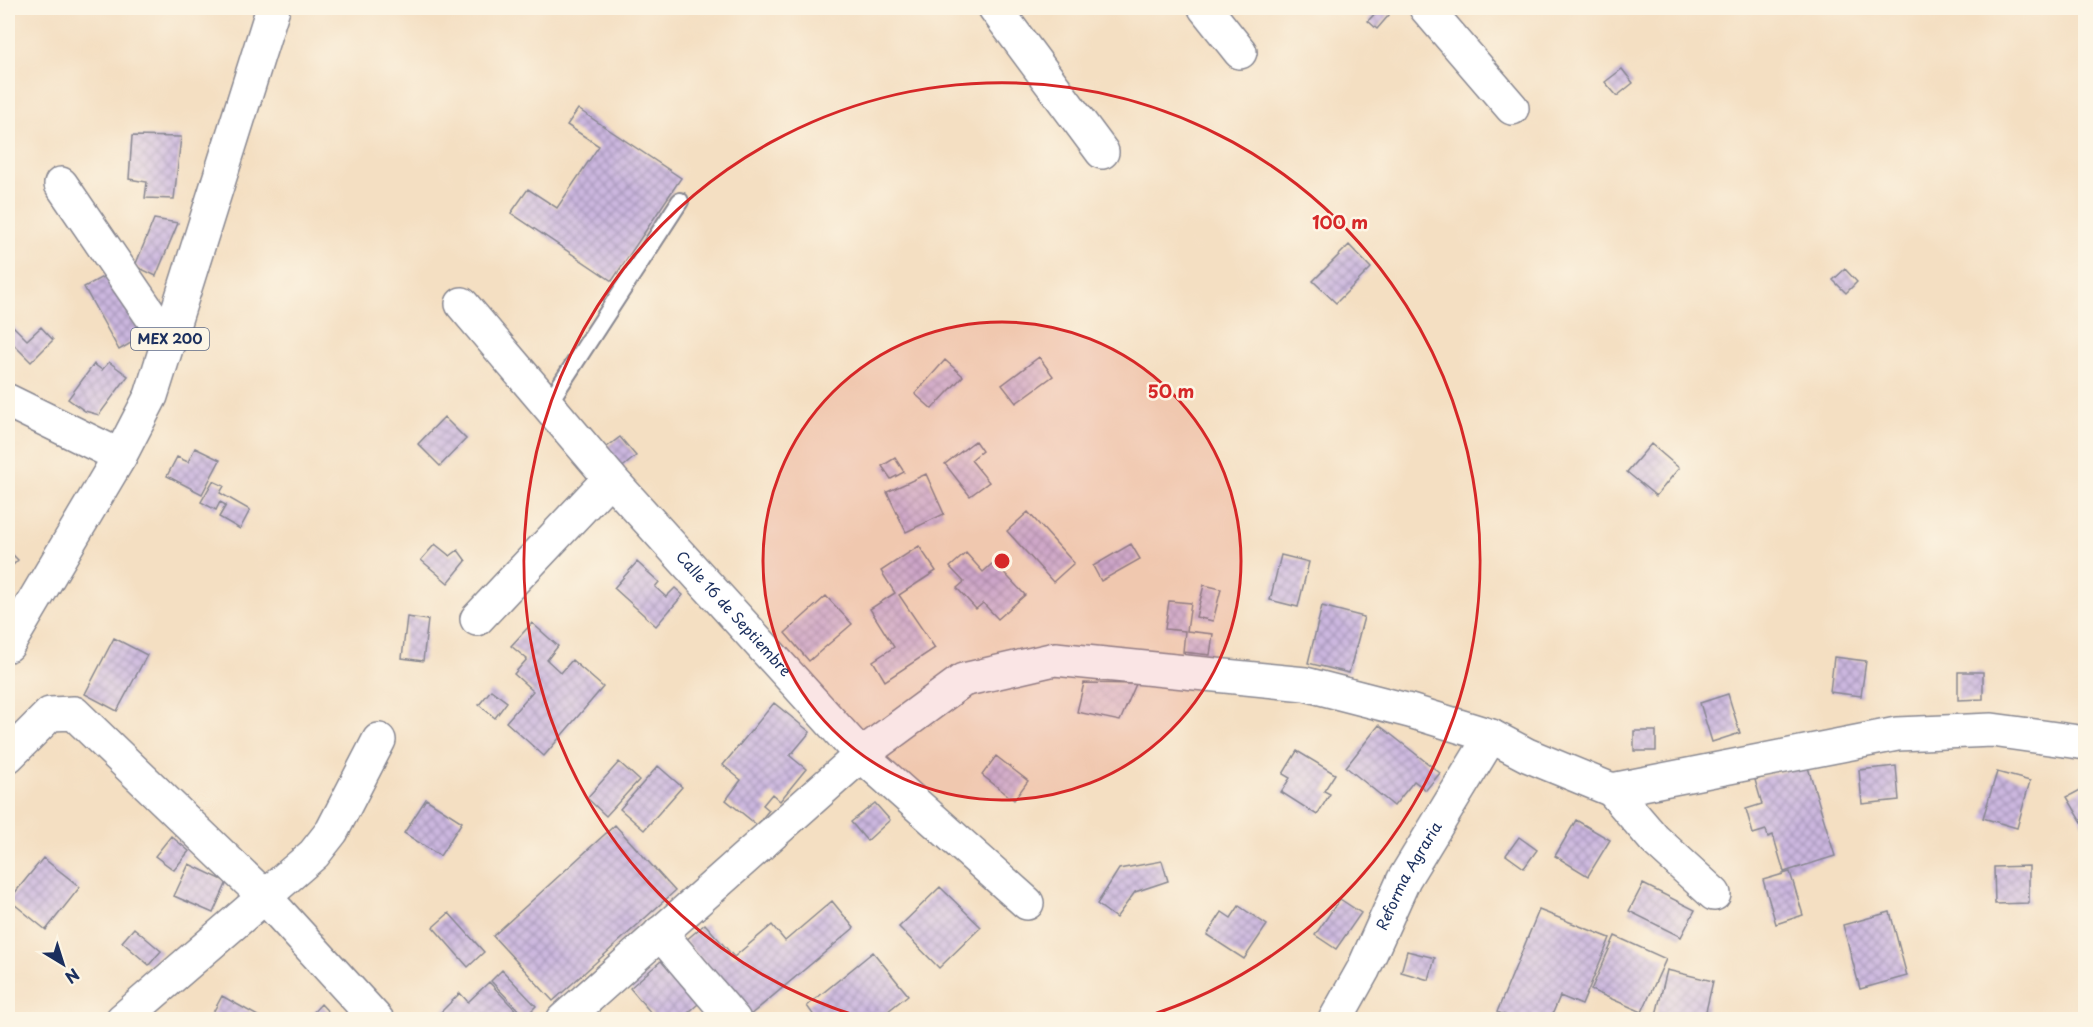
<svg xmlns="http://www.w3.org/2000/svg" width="2093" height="1027" font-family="'Playpen Sans',sans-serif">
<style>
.building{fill:url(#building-cross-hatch)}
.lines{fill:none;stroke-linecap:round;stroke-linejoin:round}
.service-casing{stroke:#888790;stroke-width:20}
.minor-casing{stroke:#888790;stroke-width:36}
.trunk-casing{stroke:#888790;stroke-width:36}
.service{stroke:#fff;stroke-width:16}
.minor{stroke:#fff;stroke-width:33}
.trunk{stroke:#fff;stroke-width:33}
.ring{fill:none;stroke:#d62828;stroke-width:3}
.labels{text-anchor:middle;stroke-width:5;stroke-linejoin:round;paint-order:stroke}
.shield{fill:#fcf5e5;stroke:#5e6a86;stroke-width:1.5}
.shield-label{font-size:14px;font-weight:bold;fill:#1b2f5e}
.street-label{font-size:15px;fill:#1b2f5e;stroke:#fcf5e5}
.centre{fill:#d62828;stroke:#fcf5e5;stroke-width:3}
.ring-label{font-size:18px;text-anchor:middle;font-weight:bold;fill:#d62828;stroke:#fcf5e5;stroke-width:5;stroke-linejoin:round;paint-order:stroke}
</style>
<defs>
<pattern id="building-cross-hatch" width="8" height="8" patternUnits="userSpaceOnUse" patternTransform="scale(1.5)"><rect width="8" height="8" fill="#ccb7df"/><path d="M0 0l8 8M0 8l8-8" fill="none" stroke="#a595b8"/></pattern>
</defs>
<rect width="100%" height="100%" fill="#fcf5e5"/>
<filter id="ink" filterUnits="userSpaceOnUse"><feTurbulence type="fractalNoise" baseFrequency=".0167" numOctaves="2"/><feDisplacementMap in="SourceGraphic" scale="12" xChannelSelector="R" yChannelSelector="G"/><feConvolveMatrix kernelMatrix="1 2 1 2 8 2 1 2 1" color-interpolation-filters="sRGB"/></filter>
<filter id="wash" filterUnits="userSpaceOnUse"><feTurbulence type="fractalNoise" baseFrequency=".008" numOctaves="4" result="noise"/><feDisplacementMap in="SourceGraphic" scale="24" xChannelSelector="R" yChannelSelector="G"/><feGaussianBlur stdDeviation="1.35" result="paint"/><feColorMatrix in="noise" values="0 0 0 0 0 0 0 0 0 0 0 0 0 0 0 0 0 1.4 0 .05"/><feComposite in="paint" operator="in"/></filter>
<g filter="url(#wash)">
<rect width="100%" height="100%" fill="#f4dfc2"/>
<g id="blocks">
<path class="building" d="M1380 8 1389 15 1377 29 1368 21Z
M1622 69 1633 83 1617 96 1605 82Z
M578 109 681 178 612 281 511 213 528 189 557 208 599 146 567 125Z
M132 136 181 137 174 199 145 198 147 182 129 179Z
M154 219 178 223 156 276 135 266Z
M1349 245 1371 268 1336 303 1313 281Z
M1845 269 1857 282 1846 293 1833 280Z
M108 274 143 336 119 350 84 287Z
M8 321 27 340 41 327 53 340 31 362 8 339Z
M1039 357 1053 376 1016 403 1002 385Z
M945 360 963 376 932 409 915 394Z
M109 362 128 376 99 415 85 411 68 399 94 364 102 370Z
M444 417 466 439 440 466 418 444Z
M620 437 636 456 619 470 603 450Z
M975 441 982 451 971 460 989 482 970 496 945 464Z
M1651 444 1679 468 1656 496 1627 472Z
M195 448 220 460 202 494 167 476 177 457 188 462Z
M895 458 904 472 891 479 882 466Z
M926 474 944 514 906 532 887 492Z
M213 481 224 486 220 493 250 510 240 529 219 517 226 505 220 502 216 510 201 502Z
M1028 512 1074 563 1053 582 1007 531Z
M435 544 450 556 458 550 466 561 448 583 421 560Z
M1131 544 1140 559 1101 581 1093 566Z
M919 546 936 571 899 595 935 648 885 681 873 661 894 647 870 609 895 593 881 571Z
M8 550 18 560 8 570Z
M966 553 983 572 994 562 1025 595 998 619 983 603 976 609 957 588 964 582 950 567Z
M1281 555 1309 562 1298 607 1270 600Z
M637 562 659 582 655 587 666 597 675 588 683 595 656 626 614 588Z
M1204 585 1221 589 1213 621 1196 617Z
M826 596 852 624 809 661 785 633Z
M1169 601 1191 603 1187 631 1213 634 1210 655 1183 652 1185 631 1165 629Z
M1322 606 1364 617 1349 673 1308 663Z
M407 617 428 620 423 661 402 658Z
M532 623 558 646 547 660 561 673 572 660 603 687 544 756 506 722 533 691 514 674 527 659 511 646Z
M114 638 147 655 117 711 85 694Z
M1834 657 1866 661 1861 696 1830 692Z
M1958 672H1983V699L1958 700Z
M1084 683 1136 684 1120 721 1077 712Z
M491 690 507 702 495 718 479 705Z
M1728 694 1740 733 1712 742 1700 703Z
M774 703 810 732 790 756 806 769 780 801 772 794 763 805 769 810 757 825 726 800 741 780 723 765Z
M1379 725 1440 773 1426 790 1414 781 1394 806 1346 767Z
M1634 731H1656V751H1634Z
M1297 751 1335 774 1324 791 1330 794 1317 815 1281 792 1290 778 1283 774Z
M996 756 1028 781 1014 800 982 775Z
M619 762 639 780 606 816 587 798Z
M1807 764 1835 856 1784 872 1773 835 1768 837 1766 830 1753 834 1746 809 1762 804 1755 780Z
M658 766 682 787 644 830 620 809Z
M1896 766 1899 800 1862 804 1859 770Z
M1997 772 2030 781 2017 828 1983 818Z
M2086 787V822L2083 824 2067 797Z
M426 799 462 822 440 856 404 833Z
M875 803 890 820 867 841 851 822Z
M1576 820 1610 840 1588 876 1555 856Z
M615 825 675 891 553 1001 493 936Z
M171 836 189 851 174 870 155 856Z
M1519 837 1537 850 1524 868 1506 855Z
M43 858 80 887 46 930 9 900Z
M1162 861 1168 881 1135 892 1116 918 1097 904 1119 869Z
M189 864 227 882 213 913 174 896Z
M2029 866V903L1995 904 1994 867Z
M1790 872 1803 915 1776 924 1763 880Z
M1643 884 1695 910 1681 937 1629 911Z
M940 887 981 927 939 968 899 927Z
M1340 899 1361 913 1336 949 1315 935Z
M832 901 854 928 749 1016 685 941 705 924 734 957 772 925 785 941Z
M1239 906 1267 925 1244 959 1207 935 1222 912 1231 918Z
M1539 910 1610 938 1582 1005 1560 996 1550 1020H1516L1497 1012Z
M1890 912 1907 976 1860 989 1843 925Z
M449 913 484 952 468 967 433 927Z
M134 928 161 951 149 965 122 942Z
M1615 936 1666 959 1642 1012 1591 990Z
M1407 951 1435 958 1429 980 1401 972Z
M873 952 908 995 877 1020H817L807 1006Z
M669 954 706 997 680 1020H657L630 988Z
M502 970 536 1006 525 1017 491 981Z
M1667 970 1713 981 1704 1020H1674L1656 1015Z
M489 982 525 1020H433L460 993 468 1002Z
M222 996 265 1020H209Z
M321 1004 336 1020H306Z"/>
</g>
</g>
<g filter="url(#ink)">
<use href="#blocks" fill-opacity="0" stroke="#888790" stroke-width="1.5"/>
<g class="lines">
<defs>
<path id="service" d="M548 404 680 201"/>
<g id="minor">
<path d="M995 8 1102 152"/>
<path d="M1205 8 1240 52"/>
<path d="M1426 8 1512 108"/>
<path d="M61 184 169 342"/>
<path id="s1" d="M462 304 610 478 861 755 1027 903"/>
<path d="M8 401 120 456"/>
<path d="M477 619 610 478"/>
<path d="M8 756 50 714 74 713 263 895 377 1020"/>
<path d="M1612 790 1654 839 1714 894"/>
<path d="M660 933 734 1020"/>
<path d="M122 1020 314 854 332 831 379 740"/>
<path d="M563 1020 861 755 963 680 1055 659 1305 684 1410 711 1491 736 1527 755 1612 790 1897 734 1992 730 2086 743"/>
<path id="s2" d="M1335 1020 1363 970 1404 879 1491 736"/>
</g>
<path id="trunk" d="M8 645 120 456 151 396 273 8"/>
</defs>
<use href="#service" class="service-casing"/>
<use href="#minor" class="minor-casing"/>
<use href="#trunk" class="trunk-casing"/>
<use href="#service" class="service"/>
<use href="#minor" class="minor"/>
<use href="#trunk" class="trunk"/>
</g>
</g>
<circle cx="1002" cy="561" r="239" fill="#d62828" fill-opacity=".12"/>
<g class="ring">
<circle cx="1002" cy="561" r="239"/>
<path d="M866 1019A478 478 0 1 1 1138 1019"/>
</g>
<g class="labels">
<rect class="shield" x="131" y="328" width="78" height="22" rx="4.5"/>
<g class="shield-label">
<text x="170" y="344">MEX 200</text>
</g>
<g class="street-label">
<text dy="5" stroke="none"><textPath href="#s1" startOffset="412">Calle 16 de Septiembre</textPath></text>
<text dy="5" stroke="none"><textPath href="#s2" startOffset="162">Reforma Agraria</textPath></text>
</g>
</g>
<circle cx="1002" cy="561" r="9" class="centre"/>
<g class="ring-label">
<text x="1340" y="229">100 m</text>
<text x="1171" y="398">50 m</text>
</g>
<rect width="2093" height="1027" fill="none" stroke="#fcf5e5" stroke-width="30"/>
<g transform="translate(63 964) rotate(142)" stroke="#fcf5e5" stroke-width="4.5" paint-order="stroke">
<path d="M0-4.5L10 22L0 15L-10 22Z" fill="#1b2f5e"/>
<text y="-9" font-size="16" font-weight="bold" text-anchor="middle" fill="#1b2f5e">N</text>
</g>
</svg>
